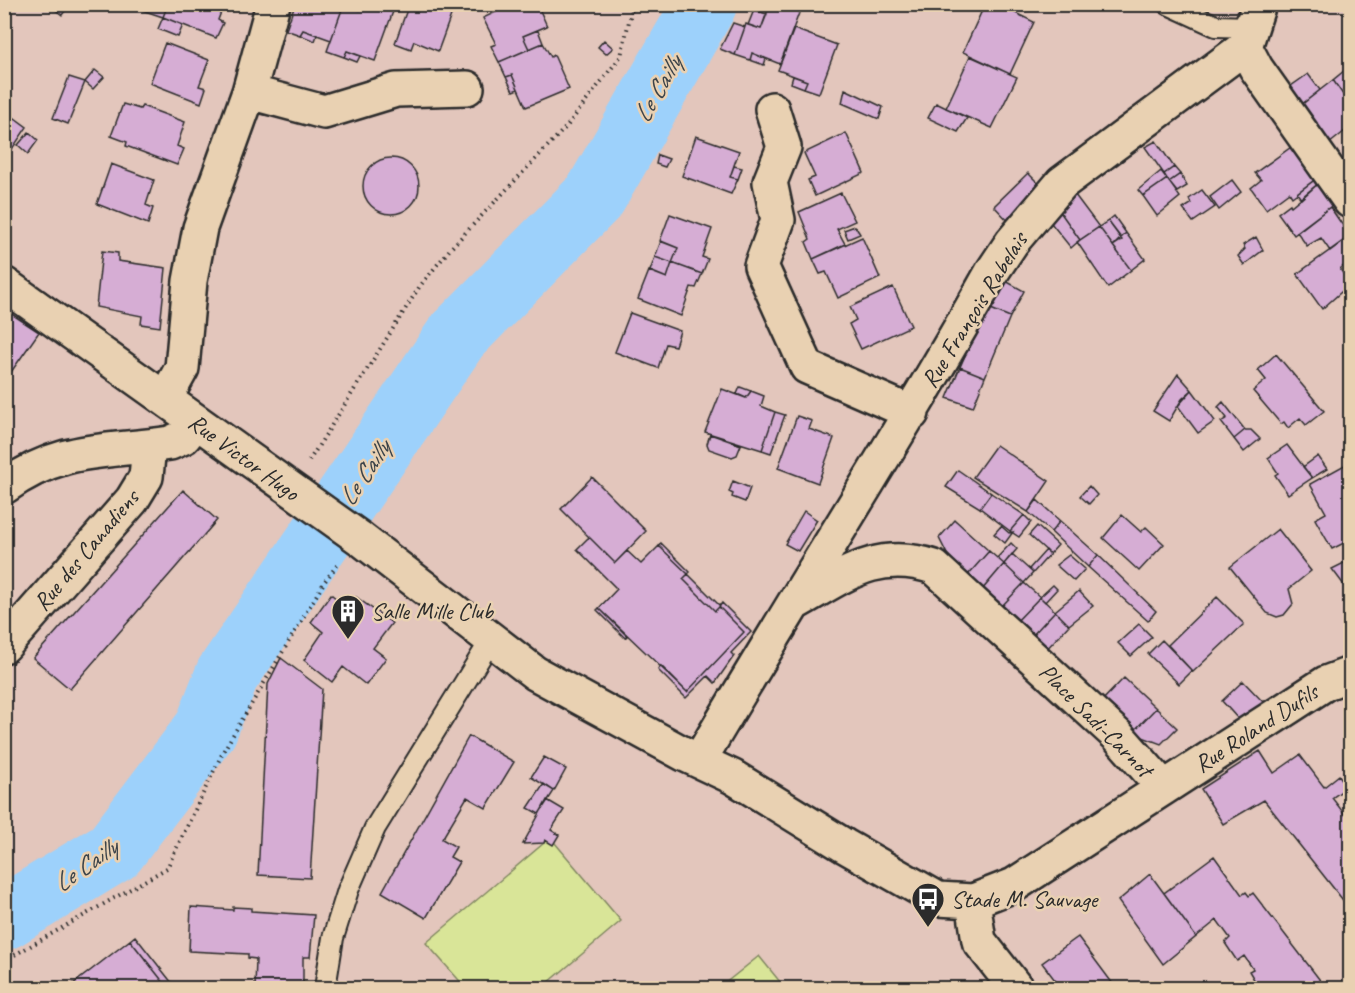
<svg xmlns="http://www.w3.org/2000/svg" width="1355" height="993" font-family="Caveat,sans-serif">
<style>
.pitch{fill:#d9e598;stroke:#828862;stroke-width:1.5}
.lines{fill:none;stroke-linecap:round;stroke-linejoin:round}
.river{stroke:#9dd1fb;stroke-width:64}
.building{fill:#d6add4;stroke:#2b2b2b;stroke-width:1.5}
.lane-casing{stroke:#2b2b2b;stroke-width:24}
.street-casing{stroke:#2b2b2b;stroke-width:38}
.path{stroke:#2b2b2b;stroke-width:4;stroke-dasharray:1.5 4.5;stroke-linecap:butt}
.lane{stroke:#e9d1b2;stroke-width:20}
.street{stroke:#e9d1b2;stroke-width:33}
.labels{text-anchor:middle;stroke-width:5;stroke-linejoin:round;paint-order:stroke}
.street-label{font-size:24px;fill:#2b2b2b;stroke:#e9d1b2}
.poi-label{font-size:24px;fill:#2b2b2b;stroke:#e9d1b2;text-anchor:start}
.water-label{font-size:26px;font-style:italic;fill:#3c444a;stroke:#e9d1b2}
</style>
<rect width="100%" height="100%" fill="#e3c6bc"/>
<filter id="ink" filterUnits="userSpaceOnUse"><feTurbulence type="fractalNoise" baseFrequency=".0167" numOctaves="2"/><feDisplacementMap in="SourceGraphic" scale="12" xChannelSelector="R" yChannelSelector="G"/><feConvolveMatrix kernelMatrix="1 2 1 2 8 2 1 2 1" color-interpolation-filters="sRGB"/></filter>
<g filter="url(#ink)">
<path class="pitch" d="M549 836 621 921 542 988H466L426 943 544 843Z
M759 956 785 988H719Z"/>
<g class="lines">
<path class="river" d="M4 918 114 851 206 729 227 675 457 336 595 196 705 4"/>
</g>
<path class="building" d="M48 4H65L68 7 62 15Z
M137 4H168L163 17 136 8Z
M168 4H224L218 20 223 23 216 38 163 17Z
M295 4H344L331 40 303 30 300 35 286 30Z
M344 4 360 10 362 4 395 6 375 61 347 51 344 57 327 51Z
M409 4 454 7 438 51 414 41 411 49 395 43Z
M513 4H537L547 26 523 36 529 49 499 62 491 46 496 44 483 18Z
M770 4 802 5 780 64 752 53 750 60 735 55 746 24 761 29Z
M985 4H997L1034 22 1010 74 963 52Z
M754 10 767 14 761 29 748 25Z
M163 17 183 25 178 37 158 29Z
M733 23 745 27 735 55 720 49Z
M794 29 837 45 819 93 804 88 807 81 778 70Z
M303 30 317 35 315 41 300 35Z
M538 30 543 43 529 49 523 36Z
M604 40 613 48 606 54 598 47Z
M165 43 209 60 199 86 206 88 201 103 150 83Z
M543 43 551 57 554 55 569 89 526 107 512 75 506 77 499 62Z
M347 51 360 56 357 62 344 57Z
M752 53 766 59 764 65 750 60Z
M970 56 1017 77 992 128 946 108Z
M1350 66V100L1348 102 1333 80Z
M95 70 104 77 93 89 85 82Z
M1308 74 1320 90 1301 105 1291 86Z
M512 75 518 89 513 91 506 77Z
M793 76 807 81 804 88 791 83Z
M69 77 85 82 68 124 53 118Z
M1333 80 1348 102 1350 100V127L1329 144 1301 105Z
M845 89 883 107 879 119 842 103Z
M936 103 967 118 958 132 928 118Z
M123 104 140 109 142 106 185 122 177 146 184 149 177 165 126 146 127 142 111 136Z
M4 110 27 127 12 149 4 143Z
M29 132 38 140 28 154 18 145Z
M846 133 864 173 815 196 808 180 815 177 804 153Z
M696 136 739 151 730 177 738 179 731 194 682 176Z
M1156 141 1174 167 1164 174 1145 147Z
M1294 145 1317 178 1292 197 1289 192 1266 209 1251 188 1261 180 1255 173Z
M658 155 669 159 665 167 656 164Z
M363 186a28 28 0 1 1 56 0a28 28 0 1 1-56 0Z
M111 164 154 180 146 205 153 208 148 224 97 204Z
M734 166 742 168 738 179 730 177Z
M1174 167 1180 174 1169 182 1164 174Z
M1161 171 1167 179 1143 196 1138 190Z
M1028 173 1044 189 1011 224 994 206Z
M1180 174 1187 186 1177 192 1169 182Z
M1317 178 1320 182 1301 199 1297 193Z
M1167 179 1180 197 1157 216 1143 196Z
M1232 180 1241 192 1219 210 1210 197Z
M1320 182 1335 203 1294 235 1278 213 1290 204 1291 206Z
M1202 190 1215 207 1193 222 1183 209 1191 204 1189 199Z
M1072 191 1099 227 1080 240 1056 206Z
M841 193 855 221 837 229 845 244 813 259 806 242 810 239 799 212Z
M1056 206 1080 240 1071 248 1047 218Z
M1330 207 1350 236 1330 251 1321 238 1307 246 1297 232Z
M670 214 712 229 702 257 708 259 702 274 672 263 678 248 660 241Z
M1114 216 1126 233 1121 238 1108 221Z
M1108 221 1122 240 1113 246 1099 227Z
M855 226 860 234 848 239 844 230Z
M1099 227 1131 270 1108 288 1077 242Z
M1126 233 1145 259 1131 270 1113 246Z
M1350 236V261L1340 269 1350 284 1322 309 1297 274Z
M862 237 880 278 838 298 826 272 820 274 813 259Z
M1256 237 1263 250 1244 265 1238 256 1245 249 1243 245Z
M661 241 678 248 672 263 655 257Z
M102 251 118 253V261L166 268 160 327 141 324 142 316 96 307Z
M655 257 672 263 667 278 650 271Z
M672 263 702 274 696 288 691 287 681 316 638 299 649 271 667 278Z
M1002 279 1024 291 1010 317 986 307Z
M893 287 911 326 861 349 849 324 856 320 850 307Z
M986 307 1010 317 985 377 960 367Z
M4 309 39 332 4 382Z
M630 313 680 331 675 346 666 344 658 368 615 352Z
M1276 354 1324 411 1306 425 1300 418 1288 428 1284 422 1281 424 1253 391 1266 380 1258 370Z
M960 367 985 377 973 407 947 398Z
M1178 374 1192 390 1182 399 1169 421 1153 411Z
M740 387 751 391 746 398 737 394Z
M722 389 746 398 751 391 764 396 761 406 775 412 762 450 705 432Z
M1192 390 1215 421 1198 433 1178 406Z
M1223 402 1245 430 1234 439 1221 422 1227 418 1218 407Z
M775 412 785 415 771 453 762 450Z
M797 416 812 421 809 429 834 438 818 483 778 468Z
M1245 430H1251L1260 439 1244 452 1234 439Z
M710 434 741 445 737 455 732 457 709 449 707 444Z
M996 445 1049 481 1028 512 973 477Z
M1287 445 1312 478 1288 494 1275 475 1278 473 1268 458Z
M1318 456 1327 469 1312 478 1303 467Z
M1350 462V540L1332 549 1315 519 1326 513 1310 484Z
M958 470 991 493 980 508 946 487Z
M592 477 646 531 615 563 561 509Z
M733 481 750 488 745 502 732 497 733 494 729 492Z
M1089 486 1097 495 1089 504 1080 496Z
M183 490 217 520 70 689 33 658Z
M991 493 1024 515 1010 531 980 508Z
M1037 500 1060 521 1051 532 1028 512Z
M804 511 817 520 798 551 785 544Z
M1024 515 1031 522 1019 537 1010 531Z
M1122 515 1141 532 1146 527 1164 544 1139 571 1103 538Z
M955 520 989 551 967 576 947 554 939 538Z
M1060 521 1098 555 1088 567 1051 532Z
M1001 526 1009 533 1013 532 1005 543 994 534Z
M1037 526 1058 545 1050 554 1029 535Z
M1278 529 1311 571 1289 589 1293 604 1284 615 1277 617 1267 613 1230 567Z
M589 537 615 563 627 551 641 564 659 546 688 574 683 579 715 611 719 607 744 632 687 692 599 608 617 589 577 549Z
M661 543 690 572 688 574 659 546Z
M1011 543 1017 549 1004 564 997 558Z
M1046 550 1050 554 1033 573 1029 569Z
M989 551 1004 564 981 591 967 576Z
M1012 554 1033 573 1024 583 1004 564Z
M1069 555 1085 569 1074 581 1056 565Z
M1098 555 1156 611 1148 621 1088 567Z
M1350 560V593L1332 569Z
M1004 564 1024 583 999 609 981 591Z
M688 574 720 606 715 611 683 579Z
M1024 583 1040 597 1014 624 999 609Z
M1053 585 1057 589 1045 602 1040 597Z
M1079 591 1093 606 1069 625 1055 611Z
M331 594 347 608 356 597 392 623 373 648 386 658 366 685 343 667 332 682 304 660 323 632 311 622Z
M1040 597 1055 611 1030 638 1014 624Z
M1217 597 1244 624 1193 672 1168 645Z
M722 603 751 632 731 653 734 656 715 683 708 676 686 698 658 670 661 666 687 692 744 632 719 607Z
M599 608 627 636 625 638 597 610Z
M1055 611 1069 625 1044 652 1030 638Z
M1139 624 1152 637 1131 656 1118 643Z
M1162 640 1192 671 1179 684 1148 654Z
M281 658 322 689 310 878 258 875 268 684Z
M1124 678 1156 708 1132 733 1099 704Z
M1243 681 1265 704 1239 720 1222 701Z
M1156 708 1177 728 1161 744 1132 733Z
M469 736 514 762 486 808 467 797 442 839 456 847 450 857 459 862 426 918 382 892Z
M1260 751 1274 773 1300 755 1324 787 1339 775 1347 787 1332 798 1350 821V909L1264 800 1223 824 1201 789Z
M544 757 566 769 554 791 531 777Z
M544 784 554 791 539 814 528 808Z
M547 800 564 810 551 830 559 835 553 845 545 840 544 843 523 844Z
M1214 856 1242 895 1246 892 1249 896 1253 893 1326 988H1259L1249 971 1253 969 1244 956 1237 961 1225 943 1230 938 1217 920 1196 937 1164 893Z
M1150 874 1196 937 1163 964 1118 901Z
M191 907 233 910V907L251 908V911L314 915 310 957H303V988H255L256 959 248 958V954L189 951Z
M135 936 176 988H168L130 940Z
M1078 937 1116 988H1061L1042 963Z
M130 940 168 988H68Z"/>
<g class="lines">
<defs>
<path id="lane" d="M1168 4 1216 26 1251 27
M325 988 333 938 348 890 375 828 491 640"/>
<path id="street" d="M1259 4 1245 47 1256 68 1350 201
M249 92 273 4
M772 109 784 147 770 182 778 220 761 266 807 367 912 413
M4 284 361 539 535 673 684 754 733 777 845 846 938 899 973 901 1014 885 1326 683 1350 674
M165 399 182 368 190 281 200 228 249 92 324 112 396 90 467 88
M4 487C63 445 104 453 170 443L184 437 195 423
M795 603C844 576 876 548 934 567L1118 736 1164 788
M4 646 132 500 146 477 149 446
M699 761C795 597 899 438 992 272L1012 242 1062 183 1245 47
M973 901 979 941 1016 988"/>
</defs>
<use href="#lane" class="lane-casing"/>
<use href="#street" class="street-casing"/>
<path class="path" d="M309 461 420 286 451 248 567 126 621 56 633 4
M4 961 167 868 224 750 325 581 338 564"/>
<use href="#lane" class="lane"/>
<use href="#street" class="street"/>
</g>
</g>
<defs>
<symbol id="building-pin" viewBox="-11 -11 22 30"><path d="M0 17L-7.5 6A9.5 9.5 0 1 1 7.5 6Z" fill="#2b2b2b" stroke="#e9d1b2"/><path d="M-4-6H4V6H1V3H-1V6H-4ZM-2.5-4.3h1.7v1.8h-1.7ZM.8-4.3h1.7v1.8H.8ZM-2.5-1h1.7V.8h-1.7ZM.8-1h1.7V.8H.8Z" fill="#fff"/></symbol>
<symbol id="bus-pin" viewBox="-11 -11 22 30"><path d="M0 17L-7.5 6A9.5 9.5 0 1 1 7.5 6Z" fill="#2b2b2b" stroke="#e9d1b2"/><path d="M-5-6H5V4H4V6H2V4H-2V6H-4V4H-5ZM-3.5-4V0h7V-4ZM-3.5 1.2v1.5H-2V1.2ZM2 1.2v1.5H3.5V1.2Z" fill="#fff"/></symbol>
</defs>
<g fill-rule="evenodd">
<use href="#building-pin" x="329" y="592" width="38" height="52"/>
<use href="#bus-pin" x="909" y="880" width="38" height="52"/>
</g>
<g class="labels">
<g class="street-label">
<text transform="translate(974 310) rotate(-58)" y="8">Rue François Rabelais</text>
<text transform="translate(244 457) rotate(36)" y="8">Rue Victor Hugo</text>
<text transform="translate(86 550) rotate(-50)" y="8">Rue des Canadiens</text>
<text transform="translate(1096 720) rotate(45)" y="8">Place Sadi-Carnot</text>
<text transform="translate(1256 728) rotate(-33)" y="8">Rue Roland Dufils</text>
</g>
<g class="poi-label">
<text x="371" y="619">Salle Mille Club</text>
<text x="951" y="907">Stade M. Sauvage</text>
</g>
<g class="water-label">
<text transform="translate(657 89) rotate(-60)" y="9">Le Cailly</text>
<text transform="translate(364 473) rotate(-56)" y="9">Le Cailly</text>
<text transform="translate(85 865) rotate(-35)" y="9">Le Cailly</text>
</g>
</g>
<rect width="1355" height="993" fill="none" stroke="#e9d1b2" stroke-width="24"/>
<rect x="12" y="12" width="1331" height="969" fill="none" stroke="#2b2b2b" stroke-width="2" filter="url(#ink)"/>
</svg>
